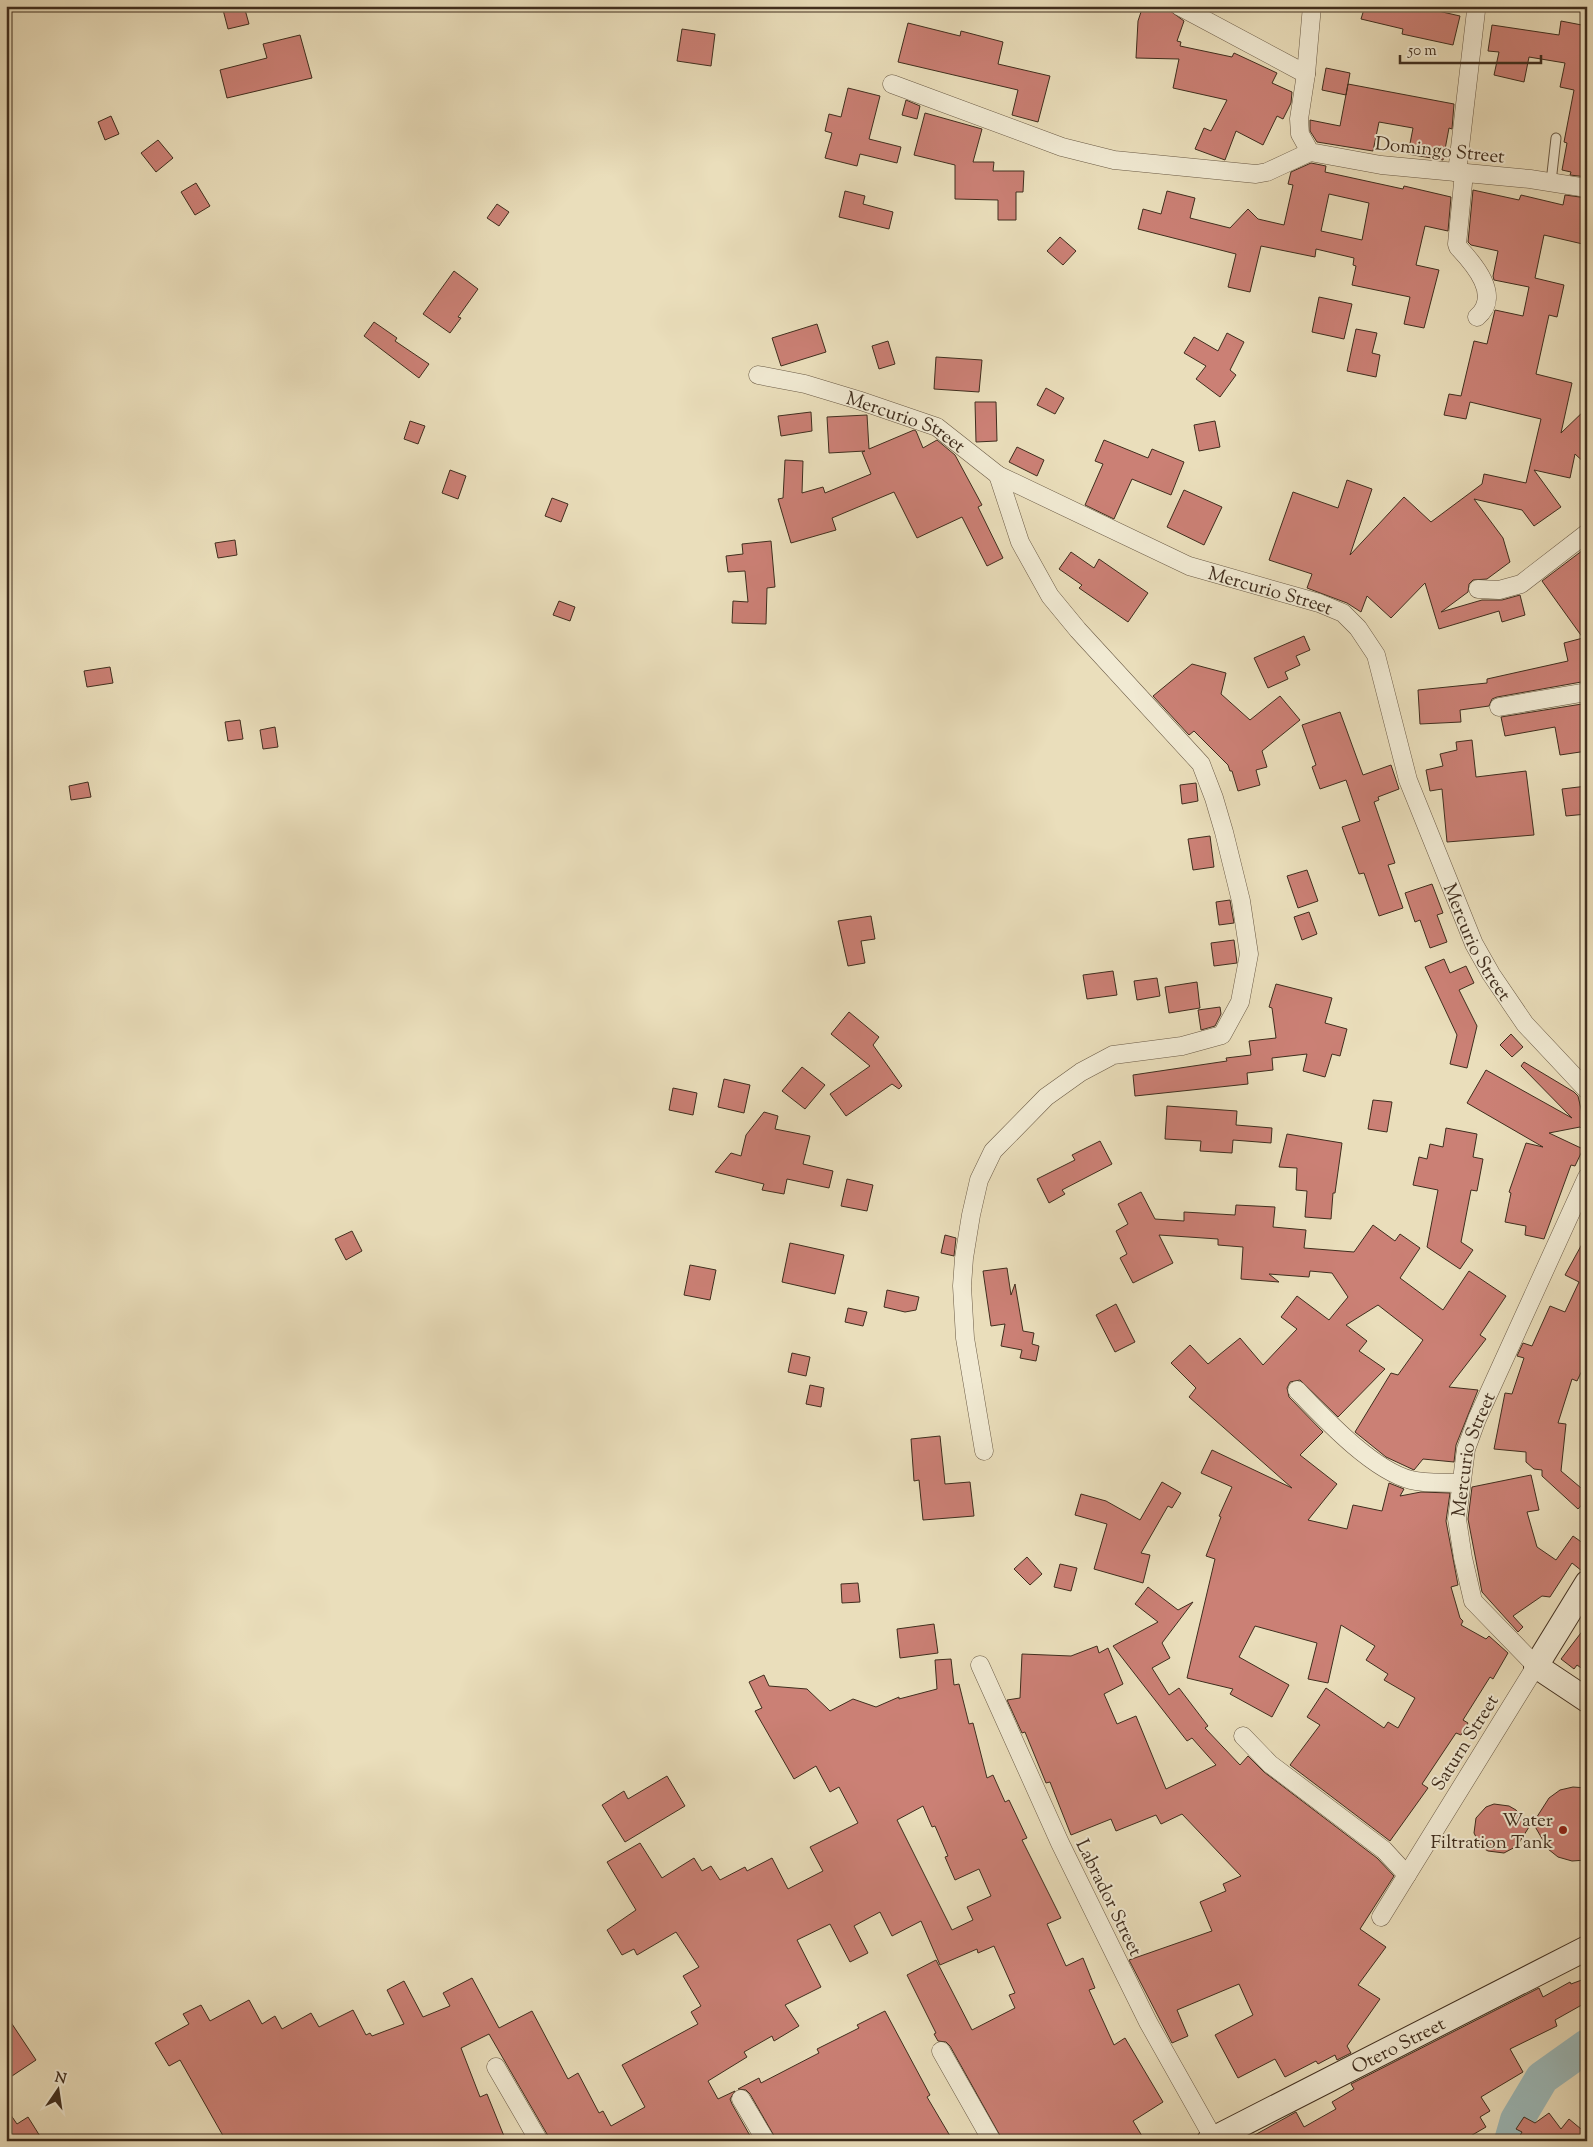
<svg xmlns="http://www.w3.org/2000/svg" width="1593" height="2147" font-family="'Sorts Mill Goudy',serif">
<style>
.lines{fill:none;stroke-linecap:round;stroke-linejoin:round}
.river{stroke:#9cbaba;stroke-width:34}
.building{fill:#cb8075;stroke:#402e1e;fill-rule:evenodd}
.lane-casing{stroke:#6a5a45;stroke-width:11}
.street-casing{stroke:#6a5a45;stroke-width:19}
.secondary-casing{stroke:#402e1e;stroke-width:26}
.lane{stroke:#f1ead3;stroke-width:9}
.street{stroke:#f1ead3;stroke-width:18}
.secondary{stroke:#f1ead3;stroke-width:24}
.poi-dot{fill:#8f2418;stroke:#f1ead3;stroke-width:2}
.labels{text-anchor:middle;stroke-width:4;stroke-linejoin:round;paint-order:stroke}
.street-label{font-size:19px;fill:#402e1e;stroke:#f1ead3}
.poi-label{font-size:19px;fill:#402e1e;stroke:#f1ead3;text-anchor:end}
</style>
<rect width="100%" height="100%" fill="#eadebb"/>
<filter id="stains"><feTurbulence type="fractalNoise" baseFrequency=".004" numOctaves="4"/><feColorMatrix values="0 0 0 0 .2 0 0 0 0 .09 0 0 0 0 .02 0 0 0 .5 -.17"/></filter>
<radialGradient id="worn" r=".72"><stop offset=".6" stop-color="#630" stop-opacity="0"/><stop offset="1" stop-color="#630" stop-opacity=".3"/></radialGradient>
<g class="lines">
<path class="river" d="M1511 2141 1517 2120 1542 2078 1587 2046"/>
</g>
<path class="building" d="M222 6H244L249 24 228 29Z
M1143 6H1159L1169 10 1184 21 1177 41 1181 42 1180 46 1232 57 1234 53 1277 73 1272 83 1292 92 1291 103 1283 119 1277 116 1263 145 1236 131 1225 160 1195 149 1204 128 1211 131 1227 100 1173 88 1179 59 1136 58 1138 21Z
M1365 6H1416L1460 16 1453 45 1402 34 1403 29 1361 19Z
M1561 21 1587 26V177L1570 175 1571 172 1562 170 1567 143 1564 142 1574 90 1560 87 1565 63 1529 57 1524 82 1494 75 1499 52 1488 51 1492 25 1559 35Z
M908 23 960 36 961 31 1003 42 998 64 1050 76 1038 122 1012 115 1018 90 898 62Z
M682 29 715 34 711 66 677 61Z
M300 35 312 78 227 98 220 70 267 58 263 44Z
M1326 68 1350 73 1346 95 1322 90Z
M1348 84 1454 104 1452 129 1449 128 1443 160 1408 154 1413 128 1379 122 1373 151 1317 142 1310 131V120L1340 126Z
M848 88 880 96 869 139 901 147 897 163 860 154 857 166 825 158 832 133 825 131 829 114 841 117Z
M906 100 920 106 917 119 902 115Z
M925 113 982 129 973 162H994L993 171H1024L1023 192H1016V220H998V200L955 199V165L914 155Z
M111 116 119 134 105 140 98 122Z
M158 140 173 158 156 172 141 153Z
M1311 163 1326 166 1325 172 1403 189 1404 186 1451 197 1448 231 1425 226 1416 265 1439 270 1424 328 1404 324 1410 297 1352 285 1356 266 1353 265 1354 258 1316 249 1315 257 1261 246 1250 292 1228 287 1236 254 1138 229 1143 209 1161 214 1167 191 1195 198 1190 218 1230 228 1248 209 1258 219 1284 225 1293 185 1288 184 1291 172ZM1329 194 1369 203 1362 240 1321 231Z
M196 183 210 206 195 215 181 192Z
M1473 190 1519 200 1521 195 1563 205 1565 195 1587 198V245L1544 235 1535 278 1564 285 1557 317 1549 315 1536 374 1572 383 1561 433 1587 408V465L1575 454 1570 478 1534 470 1561 507 1534 526 1522 510 1474 499 1503 538 1510 562 1487 579 1473 580 1469 584 1468 592 1441 612 1482 600H1502L1520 595 1525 615 1502 622 1499 611 1439 629 1425 583 1391 618 1367 596 1361 612 1347 603 1307 588 1312 574 1269 560 1293 492 1338 508 1347 480 1372 489 1350 555 1404 497 1431 522 1482 484 1484 474 1526 483 1541 419 1470 402 1466 419 1444 415 1449 394 1461 396 1474 341 1487 344 1495 310 1523 316 1529 287 1494 280 1493 276 1498 251 1471 245 1468 242Z
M845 191 865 196 863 204 893 212 889 229 839 217Z
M497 204 509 212 499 226 487 218Z
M1060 237 1076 251 1063 265 1047 251Z
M454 271 478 289 458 317 461 318 450 333 423 314Z
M1319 297 1352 304 1344 339 1312 332Z
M374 322 397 338 395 341 429 364 419 378 364 336Z
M817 324 826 352 781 366 772 338Z
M1356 329 1377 333 1372 353 1380 355 1376 377 1347 371Z
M1227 333 1244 342 1230 370 1236 375 1220 397 1196 379 1206 366 1184 353 1194 337 1218 351Z
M888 341 895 364 879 369 872 346Z
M936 357 982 360 979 392 934 389Z
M1046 388 1064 398 1055 414 1037 405Z
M975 402H996L997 441 976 442Z
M811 412 812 431 781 436 778 416Z
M867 415 869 449 914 430 916 431 923 448 937 440 955 455 982 505 978 507 1003 558 987 566 962 517 917 538 894 492 832 518 836 530 791 543 778 499 783 498 785 460 803 461 802 493 823 487 825 493 871 474 862 452 865 451 829 453 827 417Z
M410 421 425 426 418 444 404 439Z
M1215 421 1220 447 1199 451 1194 425Z
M1104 440 1148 458 1152 449 1184 462 1171 495 1132 479 1114 519 1085 505 1103 464 1095 461Z
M1017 447 1044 460 1037 476 1009 462Z
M450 470 466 476 458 499 442 493Z
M1184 490 1222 507 1204 545 1167 527Z
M552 498 568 504 561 522 545 516Z
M235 540 237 555 218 558 215 543Z
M771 541 775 587 767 588 766 624 732 623 733 601 748 602 745 571 728 572 726 556 743 554 742 544Z
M1587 547V681L1497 697 1492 699 1489 706 1460 710 1461 722 1420 724 1418 690 1487 683V679L1568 661 1564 643 1583 638 1542 581Z
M1071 552 1094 568 1099 559 1148 593 1128 622 1079 588 1082 585 1059 569Z
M559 601 575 607 570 621 553 615Z
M1304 636 1310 650 1296 656 1300 665 1285 672 1288 679 1268 688 1254 658Z
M1192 664 1226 673 1221 694 1250 720 1280 696 1300 720 1262 751 1267 767 1256 770 1260 785 1238 791 1232 771H1230L1228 765 1194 731 1189 735 1153 696Z
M110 667 113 683 87 687 84 671Z
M1582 704 1587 731V751L1560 755 1555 727 1505 736 1501 717Z
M1340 712 1363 775 1391 765 1399 789 1378 797 1379 800 1374 802 1395 863 1388 865 1403 908 1379 916 1364 873 1359 874 1342 827 1360 821 1346 780 1320 789 1312 767 1316 765 1302 725Z
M240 720 243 739 228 741 225 722Z
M275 727 278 747 263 749 260 730Z
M1472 740 1476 777 1526 771 1534 835 1447 842 1442 789 1430 791 1426 770 1443 766 1440 754 1457 750 1456 742Z
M88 782 91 797 71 800 69 786Z
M1196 783 1198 801 1182 804 1180 785Z
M1587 786V814L1566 816 1562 789Z
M1210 836 1214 867 1193 870 1188 839Z
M1307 870 1318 901 1298 908 1287 876Z
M1432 884 1443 913 1437 915 1447 942 1430 948 1420 920 1415 922 1405 893Z
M1230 900 1234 923 1219 925 1216 902Z
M1309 912 1317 934 1302 940 1294 917Z
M871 916 875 939 861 941 865 963 848 966 838 921Z
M1234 940 1237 963 1214 966 1211 943Z
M1444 959 1450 973 1466 966 1474 983 1459 990 1477 1026 1467 1068 1450 1064 1457 1035 1425 967Z
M1113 971 1117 995 1087 999 1083 975Z
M1157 978 1160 996 1137 1000 1134 981Z
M1197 982 1200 1008 1169 1013 1165 987Z
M1276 984 1332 998 1325 1023 1347 1029 1340 1056 1332 1054 1325 1077 1303 1071 1307 1054 1272 1058 1273 1070 1247 1073 1248 1084 1135 1096 1133 1075 1227 1061 1226 1058 1251 1055 1249 1041 1276 1038 1272 1008 1269 1007Z
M1220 1007 1221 1014 1215 1026 1201 1030 1198 1010Z
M849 1012 879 1037 873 1045 902 1086 899 1089 892 1084 846 1116 830 1094 870 1066 831 1034Z
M1511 1034 1523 1047 1512 1057 1500 1045Z
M1524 1062 1574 1092 1578 1096 1585 1126V1132L1580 1127 1549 1133 1583 1149 1575 1166 1571 1165 1544 1239 1525 1235 1526 1226 1505 1222 1511 1193 1509 1192 1526 1143 1543 1147 1467 1103 1486 1070 1572 1118 1521 1066Z
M802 1067 825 1085 805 1109 782 1091Z
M724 1079 750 1085 744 1113 718 1107Z
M673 1088 697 1093 693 1115 669 1110Z
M1373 1100 1392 1102 1387 1132 1368 1129Z
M1167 1106 1237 1111 1236 1125 1272 1128 1271 1143 1233 1140 1232 1153 1200 1151 1201 1141 1165 1139Z
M764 1112 778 1116 775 1129 810 1136 803 1164 833 1171 829 1188 787 1179 784 1194 762 1190 764 1184 715 1172 731 1153 741 1156 746 1135Z
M1446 1128 1477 1134 1473 1157 1483 1159 1477 1191 1471 1190 1461 1242 1473 1250 1460 1269 1427 1247 1438 1190 1413 1185 1419 1157 1427 1159 1430 1144 1443 1147Z
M1287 1134 1342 1143 1335 1193H1333L1331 1219 1305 1217 1307 1191 1296 1190 1297 1168 1279 1167Z
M1100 1141 1112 1164 1062 1190 1065 1194 1049 1203 1037 1179 1075 1160 1072 1155Z
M847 1179 873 1185 867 1211 841 1206Z
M1141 1192 1155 1219 1184 1221V1212L1235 1215 1236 1205 1275 1207 1273 1227 1306 1230 1304 1248 1354 1252 1373 1225 1395 1241 1400 1234 1420 1248 1400 1278 1443 1310 1469 1271 1506 1296 1480 1335 1486 1339 1449 1387 1478 1390 1456 1445 1454 1462 1423 1459 1414 1470 1386 1457 1355 1432 1391 1373 1398 1375 1423 1340 1378 1305 1346 1325 1367 1341 1359 1351 1385 1369 1338 1417 1300 1380 1290 1382 1287 1388 1289 1397 1323 1432 1300 1455 1337 1484 1308 1520 1347 1529 1353 1505 1382 1511 1389 1483 1404 1489 1400 1496 1421 1492 1450 1493 1446 1521 1458 1585 1451 1587 1460 1618 1463 1621 1461 1625 1486 1639 1489 1636 1508 1653 1493 1679 1490 1677 1463 1720 1468 1723 1461 1735 1456 1733 1422 1784 1428 1788 1390 1841 1290 1765 1320 1725 1307 1717 1326 1688 1384 1728 1388 1722 1398 1728 1415 1698 1384 1680 1388 1674 1366 1660 1375 1646 1341 1625 1328 1683 1308 1679 1317 1643 1255 1626 1239 1657 1289 1685 1272 1717 1230 1694 1233 1689 1187 1678 1215 1559 1206 1556 1221 1517 1219 1516 1232 1487 1201 1473 1212 1450 1292 1488 1189 1397 1196 1388 1171 1363 1190 1345 1208 1364 1240 1338 1263 1365 1297 1329 1281 1317 1297 1296 1329 1320 1348 1297 1332 1273 1310 1271 1309 1277 1269 1274 1279 1282 1241 1279 1243 1247 1218 1245V1239L1159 1235 1173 1263 1133 1283 1120 1258 1127 1254 1116 1231 1128 1224 1118 1204Z
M352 1231 362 1251 346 1260 335 1239Z
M945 1235 956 1238 954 1256 941 1253Z
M1587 1235V1360L1577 1381 1572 1379 1558 1423 1566 1424 1561 1471 1587 1493V1499L1578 1509 1542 1476V1470L1534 1469 1526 1462V1452L1494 1449 1505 1393 1512 1394 1524 1358 1517 1356 1523 1343 1532 1346 1550 1306 1565 1312 1579 1282 1565 1275Z
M790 1243 844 1255 835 1294 782 1282Z
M690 1265 716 1270 710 1300 684 1295Z
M1007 1268 1011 1295 1015 1284 1023 1331 1034 1333 1032 1344 1039 1346 1036 1361 1020 1358 1022 1350 1001 1346 1005 1324 991 1326 983 1271Z
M887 1290 919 1297 916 1310 905 1312 884 1307Z
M1116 1304 1135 1342 1115 1352 1096 1315Z
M848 1308 867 1312 863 1326 845 1322Z
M792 1353 810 1357 806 1376 788 1372Z
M810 1385 824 1388 821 1407 806 1404Z
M940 1436 945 1484 970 1482 974 1516 923 1520 919 1480 914 1481 911 1439Z
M1531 1475 1539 1510 1527 1512 1537 1547 1556 1560 1573 1536 1587 1546V1569L1582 1571 1572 1563 1550 1597 1542 1596 1513 1616 1523 1627 1518 1632 1482 1592 1468 1519 1472 1487Z
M1162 1482 1181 1493 1172 1508 1168 1506 1141 1553 1150 1555 1143 1583 1094 1569 1107 1524 1075 1515 1081 1494 1106 1501 1140 1520Z
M1027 1557 1042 1574 1030 1585 1014 1569Z
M1060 1564 1077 1568 1071 1591 1054 1587Z
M858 1583 860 1602 842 1603 841 1584Z
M1148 1587 1178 1610 1193 1602 1162 1643 1170 1658 1152 1668 1169 1695 1179 1688 1208 1726 1205 1728 1240 1765 1248 1756 1264 1772 1377 1858 1394 1876 1360 1929 1386 1947 1358 1985 1380 1999 1347 2046 1351 2053 1337 2060 1335 2055 1318 2064 1316 2061 1285 2077 1275 2059 1238 2078 1215 2035 1253 2015 1239 1984 1177 2010 1188 2036 1172 2043 1129 1960 1212 1931 1200 1902 1226 1891 1223 1884 1241 1876 1182 1814 1161 1824 1156 1815 1116 1831 1111 1819 1071 1835 1050 1782 1046 1783 1025 1732 1022 1733 1007 1700 1020 1698 1022 1654 1071 1656 1097 1646 1099 1653 1108 1648 1123 1684 1104 1694 1117 1724 1136 1716 1166 1789 1216 1765 1192 1738 1187 1741 1113 1646 1158 1622 1135 1604Z
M934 1624 938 1653 900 1658 897 1629Z
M1587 1625V1672L1577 1665 1574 1669 1561 1659Z
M951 1659 954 1685 959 1684 969 1724 973 1723 987 1778 993 1775 1005 1802 1009 1800 1027 1838 1022 1840 1061 1918 1047 1924 1066 1966 1083 1958 1095 1988 1089 1990 1114 2045 1125 2038 1163 2102 1133 2121 1145 2141H1003L950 2046 946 2042 938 2041 934 2034 936 2033 907 1975 936 1960 972 2030 1015 2008 1009 1995 1015 1993 994 1946 978 1953 977 1949 940 1965 921 1921 892 1936 880 1912 854 1926 868 1953 850 1962 830 1924 797 1940 821 1987 785 2005 799 2026 774 2041 772 2036 744 2052 747 2057 708 2081 718 2099 735 2091 730 2099 732 2104 753 2141H551L489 2034 461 2048 480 2097 487 2094 506 2141H226L180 2060 169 2066 155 2043 189 2024 183 2014 201 2005 210 2021 249 2000 262 2024 275 2016 282 2029 311 2013 319 2027 353 2010 366 2035 370 2033 372 2036 404 2024 387 1990 404 1981 423 2017 450 2006 443 1993 472 1978 499 2028 532 2011 568 2079 578 2073 599 2113 603 2111 611 2126 645 2107 622 2065 698 2024 691 2012 701 2006 683 1976 699 1967 676 1932 637 1955 634 1949 622 1955 607 1930 636 1910 607 1862 640 1843 662 1878 694 1858 702 1871 711 1866 720 1880 745 1867 747 1871 772 1858 788 1889 823 1871 810 1847 858 1823 839 1787 830 1792 816 1766 794 1779 755 1711 762 1708 749 1682 764 1675 769 1686 807 1689 830 1711 853 1699 876 1707 899 1697V1699L937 1689 935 1660ZM923 1806 932 1827 935 1826 948 1856 945 1857 955 1880 979 1869 991 1896 967 1907 973 1920 952 1930 897 1820Z
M667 1776 685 1806 625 1842 602 1805 624 1791 628 1799Z
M1573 1787 1587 1788V1860L1572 1861 1558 1857 1548 1849 1533 1823 1549 1798 1560 1790Z
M1494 1804 1509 1806 1516 1810 1529 1827 1517 1846 1504 1853 1488 1851 1481 1847 1474 1833 1476 1818 1486 1807Z
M1587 1978V2002L1555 2020 1557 2026 1510 2049 1523 2072 1481 2097 1490 2111 1480 2117 1486 2127 1462 2141H1244L1296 2112 1304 2127 1336 2109 1332 2102 1354 2089 1351 2084 1539 1988 1543 1997 1570 1982 1571 1984Z
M885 2011 930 2095 927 2097 953 2141H777L750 2094 746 2090 738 2089 759 2078 761 2083 819 2053 817 2049 859 2028 857 2025Z
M6 2015 36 2060 6 2080Z
M6 2108 17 2124 28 2117 43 2141H6Z
M1549 2113 1561 2129 1569 2119 1587 2134V2141H1517L1522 2132 1516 2129 1524 2117 1535 2123Z"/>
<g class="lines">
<defs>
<path id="lane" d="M1551 182 1556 138"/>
<g id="street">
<path d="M1179 6 1306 74"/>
<path d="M1312 6 1306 74 1299 119 1300 134 1310 152 1381 165 1530 179 1587 188"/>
<path d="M892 84 1062 147 1114 160 1256 174 1267 172 1310 152"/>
<path d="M1457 173 1476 11"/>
<path d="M1464 173 1457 244 1458 247C1474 264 1502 296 1477 317"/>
<path id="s1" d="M758 375 805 384 858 400 937 427 998 475 1189 566 1319 603 1343 613 1358 628 1376 655 1408 780 1474 944 1491 974 1525 1024 1587 1090"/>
<path d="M1478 589 1499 590 1521 584 1587 533"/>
<path d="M1499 707 1587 692"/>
<path d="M1297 1390C1324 1418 1372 1470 1411 1480 1426 1484 1445 1482 1460 1483"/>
<path d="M984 1451 965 1338 962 1286 964 1258 971 1215 979 1180 993 1151 1046 1097 1081 1072 1113 1055 1182 1046 1222 1035 1240 1002 1249 954 1241 901 1224 832 1214 798 1201 764 1078 630 1050 596 1020 542 998 475"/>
<path d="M980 1665 1060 1843 1148 2022 1215 2141"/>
<path d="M1243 1736 1270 1764 1384 1850 1407 1875"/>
<path id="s2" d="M1381 1917 1536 1666 1473 1601 1463 1558 1457 1519 1466 1449 1477 1419 1587 1177"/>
<path d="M941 2051 992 2141"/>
<path d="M496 2067 539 2141"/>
<path d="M741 2099 766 2141"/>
</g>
<g id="secondary">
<path d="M1587 1583 1536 1666 1587 1700"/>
<path id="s3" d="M1209 2141 1587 1948"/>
</g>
</defs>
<use href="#lane" class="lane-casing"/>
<use href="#street" class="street-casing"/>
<use href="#secondary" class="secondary-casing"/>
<use href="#lane" class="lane"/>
<use href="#street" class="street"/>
<use href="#secondary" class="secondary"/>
</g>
<circle class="poi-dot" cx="1563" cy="1830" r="5"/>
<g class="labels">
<g class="street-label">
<text transform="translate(1440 149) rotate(6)" y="7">Domingo Street</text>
<text dy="7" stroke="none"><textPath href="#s1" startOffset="156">Mercurio Street</textPath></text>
<text dy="7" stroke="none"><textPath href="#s1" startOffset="561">Mercurio Street</textPath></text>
<text dy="7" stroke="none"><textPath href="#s1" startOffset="996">Mercurio Street</textPath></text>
<text dy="7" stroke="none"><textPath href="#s2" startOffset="536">Mercurio Street</textPath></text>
<text transform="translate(1464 1742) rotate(-58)" y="7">Saturn Street</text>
<text transform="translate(1110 1897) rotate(64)" y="7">Labrador Street</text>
<text dy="7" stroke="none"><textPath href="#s3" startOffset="212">Otero Street</textPath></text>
</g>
<g class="poi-label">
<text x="1553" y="1826">Water<tspan x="1553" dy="22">Filtration Tank</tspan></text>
</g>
</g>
<rect width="1593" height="2147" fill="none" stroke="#eadebb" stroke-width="25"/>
<rect x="8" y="8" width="1578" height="2132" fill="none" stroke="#402e1e" stroke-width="2.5"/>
<rect x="12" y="12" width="1568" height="2122" fill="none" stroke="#402e1e"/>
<g transform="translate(58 2090) rotate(13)" stroke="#f1ead3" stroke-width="4" paint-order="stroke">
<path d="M0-4L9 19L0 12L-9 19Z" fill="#402e1e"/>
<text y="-8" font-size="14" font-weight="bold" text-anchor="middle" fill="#402e1e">N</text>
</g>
<path d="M1400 55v8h141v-8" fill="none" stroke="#402e1e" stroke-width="2.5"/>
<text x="1408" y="55" font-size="15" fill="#402e1e" stroke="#f1ead3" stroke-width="4" paint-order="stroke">50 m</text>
<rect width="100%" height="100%" filter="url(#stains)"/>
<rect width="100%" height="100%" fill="url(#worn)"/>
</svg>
